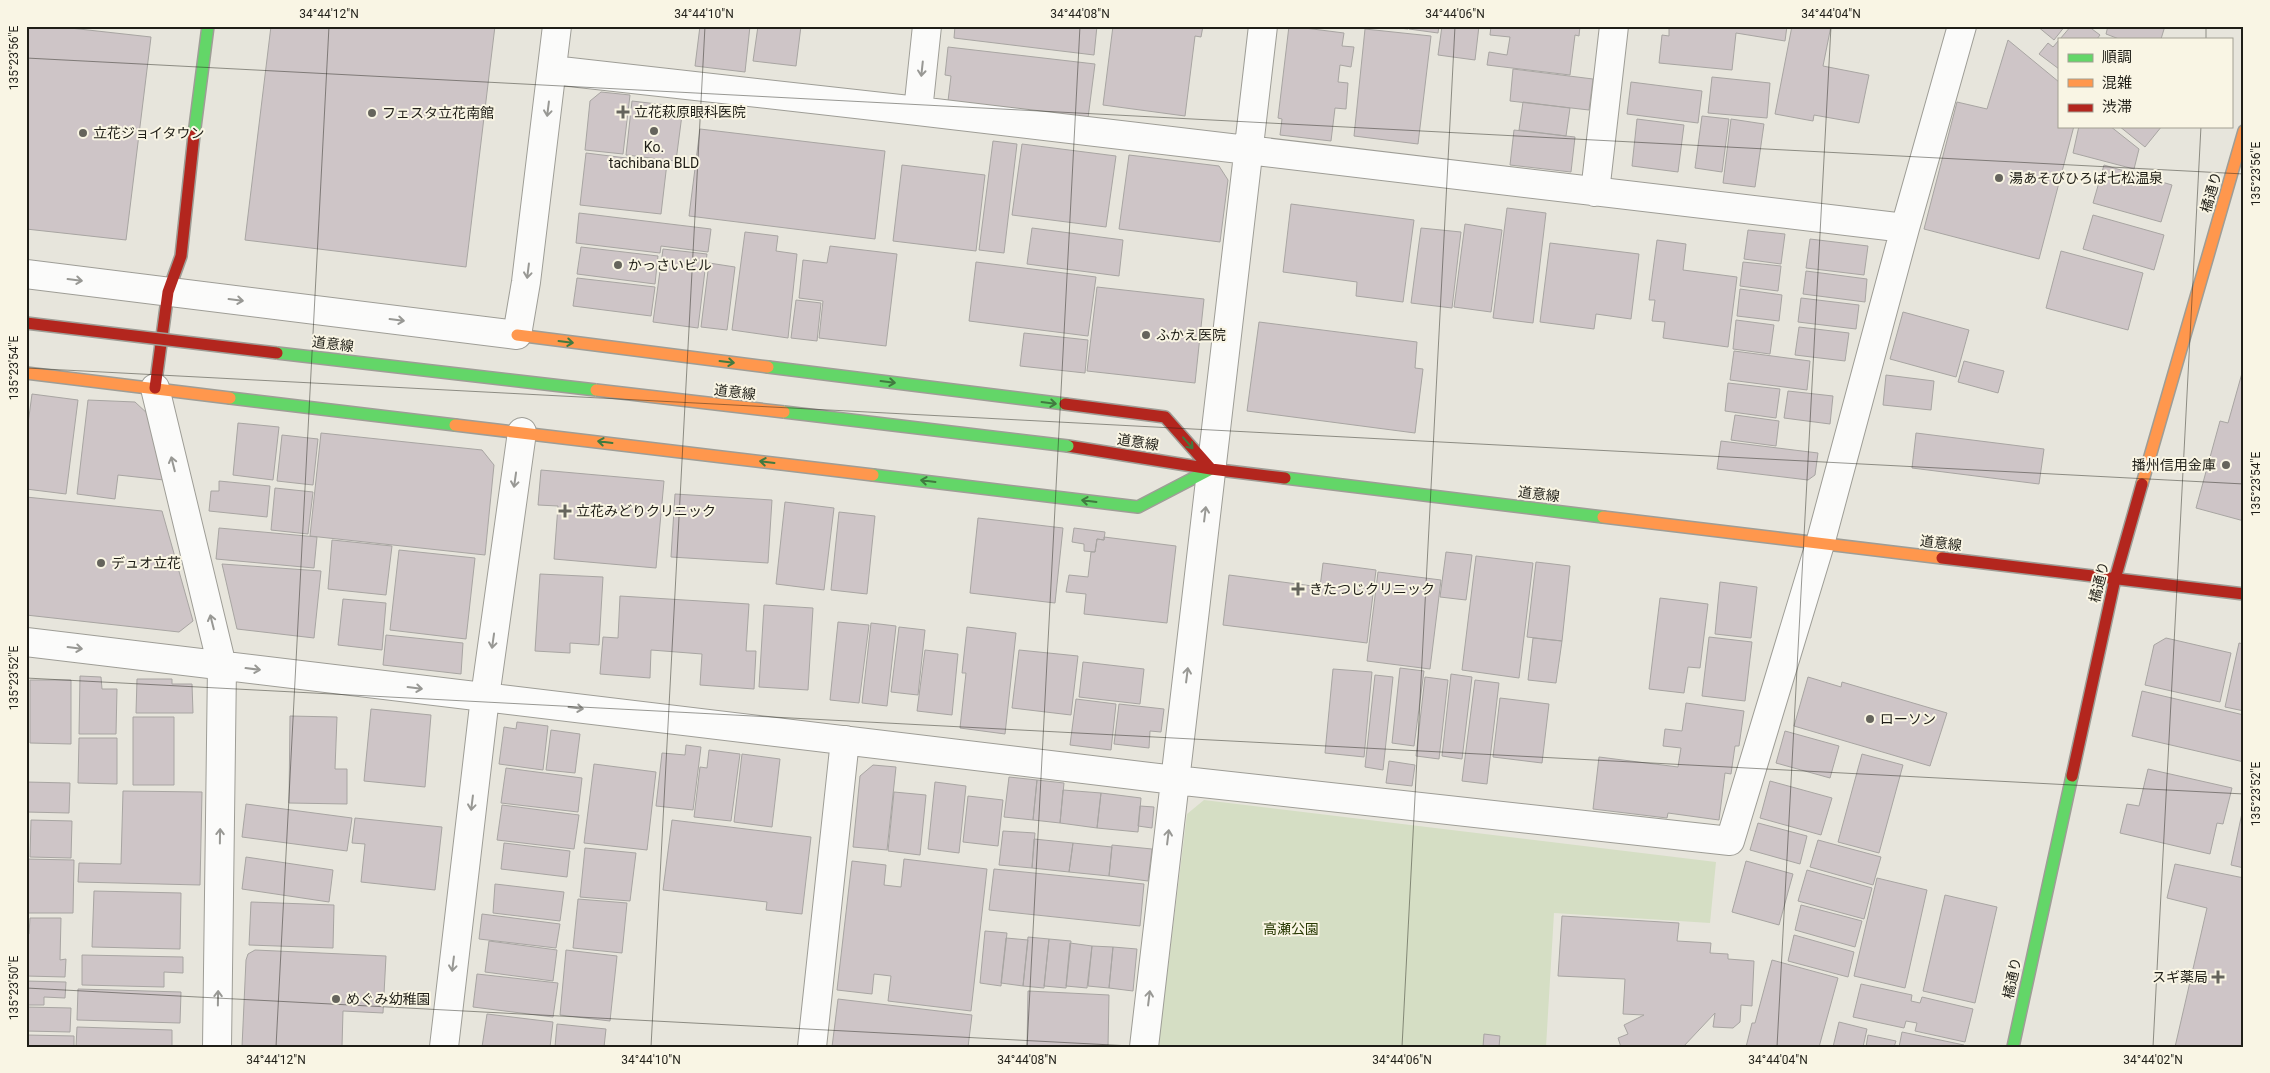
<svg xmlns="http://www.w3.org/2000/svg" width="2270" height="1073" font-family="Roboto,'Noto Sans JP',sans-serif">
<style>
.green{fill:#d5dec4}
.building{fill:#cec5c7;stroke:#a8a5a2}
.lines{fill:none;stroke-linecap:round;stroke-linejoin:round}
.street-casing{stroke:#9e9d96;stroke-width:30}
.fast-casing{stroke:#9e9d96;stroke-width:14}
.slow-casing{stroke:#9e9d96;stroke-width:14}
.jam-casing{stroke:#9e9d96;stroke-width:14}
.street{stroke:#fbfbfa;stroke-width:28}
.fast{stroke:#63d668;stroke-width:11}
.slow{stroke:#ff974d;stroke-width:11}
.jam{stroke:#b3261e;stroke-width:11}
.fast-bridge-casing{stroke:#9e9d96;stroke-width:14;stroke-linecap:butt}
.slow-bridge-casing{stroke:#9e9d96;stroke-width:14;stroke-linecap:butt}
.jam-bridge-casing{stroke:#9e9d96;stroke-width:14;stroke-linecap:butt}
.fast-bridge{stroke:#63d668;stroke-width:11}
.slow-bridge{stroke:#ff974d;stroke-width:11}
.jam-bridge{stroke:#b3261e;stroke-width:11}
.oneway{stroke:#989894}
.oneway2{stroke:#417a40}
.ticks{fill:none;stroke:#1f1e17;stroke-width:1;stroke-opacity:0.45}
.poi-dot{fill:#65645c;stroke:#f9f5e4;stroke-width:2}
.labels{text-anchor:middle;stroke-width:4;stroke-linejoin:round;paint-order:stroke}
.poi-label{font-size:14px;fill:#1f1e17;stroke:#f9f5e4;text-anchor:start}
.street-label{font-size:14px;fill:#1f1e17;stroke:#f9f5e4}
.park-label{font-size:14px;fill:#283903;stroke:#f9f5e4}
.neatline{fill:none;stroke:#1f1e17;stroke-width:2}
.ticks-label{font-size:12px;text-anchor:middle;fill:#1f1e17}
</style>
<rect width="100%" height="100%" fill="#e7e5dc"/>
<path class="green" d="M1204 800 1716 862 1710 923 1554 913 1546 1047H1158L1187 814Z"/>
<path class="building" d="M26 26H52L151 37 126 240 26 229Z
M271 26H495L466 267 245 240Z
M700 26H750L745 72 695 66Z
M758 26H801L796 66 753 61Z
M955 26H1097L1094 55 954 38Z
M1113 26H1203L1201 37 1195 36 1185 116 1103 105Z
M1289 26 1344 33 1342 46 1354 47 1351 67 1340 65 1338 82 1348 83 1346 109 1335 108 1331 141 1280 135 1282 119 1278 118Z
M1380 26H1408V29Z
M1409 26H1439L1438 33 1409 29Z
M1442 26H1479L1475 60 1438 55Z
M1491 26H1580L1579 36 1575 35 1570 75 1487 65 1489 52 1507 55 1510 37 1490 35Z
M1669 26H1787L1785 41 1736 33 1732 70 1659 63 1662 35 1669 36Z
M1792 26H1831L1823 66 1869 75 1859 123 1814 115 1813 121 1775 114Z
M2037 26H2065L2054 40Z
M2071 26H2088L2100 35 2097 39H2060Z
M2108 26H2165L2161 39H2119L2106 34Z
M1365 29 1431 36 1418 144 1354 136Z
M2008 40 2059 82V126H2074L2039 259 1924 229 1957 102 1987 109Z
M2059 40V69L2039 54 2048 43 2053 47Z
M948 47 1095 64 1088 118 948 101 951 76 945 75Z
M1513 69 1593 79 1589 110 1510 101Z
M1712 77 1770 83 1767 118 1708 113Z
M1631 82 1702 91 1698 123 1627 114Z
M601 92 630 95 623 154 585 150 590 101Z
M632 101 683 107 676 161 626 155Z
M1523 102 1570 108 1566 136 1519 130Z
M1702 116 1729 119 1722 172 1695 168Z
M1637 119 1684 125 1678 172 1632 166Z
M1731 119 1764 124 1755 187 1723 183Z
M2079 126H2110L2139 149 2134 169 2073 153Z
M2119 126H2162L2145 147Z
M700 129 885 151 875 239 689 216Z
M1514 130 1575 137 1571 172 1510 165Z
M993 141 1017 144 1004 253 979 250Z
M1022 144 1116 156 1106 227 1012 215Z
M586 153 667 163 661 214 580 205Z
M1129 155 1219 166 1228 180 1220 242 1119 229Z
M902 165 985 175 976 251 893 241Z
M2104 165 2172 185 2161 222 2093 203Z
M1291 204 1414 220 1403 302 1356 296 1357 282 1283 272Z
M1507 208 1546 213 1533 323 1493 318Z
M579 213 711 229 708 252 661 246 660 253 576 243Z
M2093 215 2164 235 2154 270 2083 249Z
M1465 224 1502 230 1491 312 1454 307Z
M1032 228 1123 240 1119 276 1027 264Z
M1421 228 1461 232 1452 308 1411 303Z
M1748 230 1785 234 1781 264 1744 259Z
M745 232 778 236 776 251 797 254 788 338 732 330Z
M1810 239 1868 246 1864 275 1806 268Z
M1657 240 1686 244 1683 270 1737 277 1728 347 1663 338 1665 322 1652 321 1655 300H1649Z
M1550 243 1639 254 1631 319 1596 314 1594 329 1540 322Z
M830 246 897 254 886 346 819 338 823 301 799 298 803 260 827 263Z
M581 247 658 256 655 284 577 274Z
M663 249 707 254 698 328 653 322Z
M2061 251 2143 273 2128 330 2046 308Z
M976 262 1096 277 1088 336 969 321Z
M1743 262 1781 266 1778 291 1740 286Z
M709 263 735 267 727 330 701 327Z
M1806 271 1867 279 1865 302 1803 294Z
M577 278 655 287 651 316 573 306Z
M1097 287 1204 299 1195 383 1087 371Z
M1740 289 1782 295 1779 321 1737 316Z
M1801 298 1859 305 1856 329 1798 322Z
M796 300 821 303 817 341 791 338Z
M1903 312 1969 330 1956 377 1890 359Z
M1736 320 1774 325 1770 354 1733 349Z
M1259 322 1417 342 1415 368 1423 369 1415 433 1247 411Z
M1799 327 1849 333 1845 361 1795 355Z
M1024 333 1088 340 1085 373 1020 366Z
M1734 351 1810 361 1807 390 1730 380Z
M1964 361 2004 371 1998 393 1958 382Z
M2244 366V521L2196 508 2220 421 2228 423Z
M1886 375 1934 381 1931 410 1883 405Z
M1728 383 1780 389 1776 418 1725 411Z
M1788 391 1833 396 1830 424 1784 418Z
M32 394 78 400 66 494 26 489V439Z
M88 400 135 402 149 415 164 480 118 475 115 499 77 494Z
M1735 415 1779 421 1776 446 1731 440Z
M238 423 279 427 273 480 233 475Z
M321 433 482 450 494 465 485 555 310 536Z
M1916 433 2044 449 2039 484 1912 468Z
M282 435 318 439 313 485 277 481Z
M1721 441 1818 453 1815 475 1808 480 1717 469Z
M541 470 664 481 656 568 554 559 558 506 538 505Z
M219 481 270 486 267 517 209 511 211 491H219Z
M275 488 313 492 308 534 271 530Z
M675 494 772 500 768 563 671 557Z
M26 497 162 511 193 621 179 632 26 615Z
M785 502 834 508 824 590 776 584Z
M839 512 875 516 867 594 831 590Z
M978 518 1063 528 1055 603 970 593Z
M219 528 317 537 314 568 216 559Z
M1074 528 1105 532 1104 540 1097 539 1095 552 1084 551V544L1072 542Z
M1104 537 1176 546 1167 623 1084 614 1086 594 1066 592 1069 575 1088 577 1091 552H1095L1097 539 1104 540Z
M332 540 392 546 386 595 328 589Z
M399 550 475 558 466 639 390 630Z
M1446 552 1472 555 1466 600 1440 597Z
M1476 556 1533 563 1519 678 1462 670Z
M1536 562 1570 566 1562 641 1527 637Z
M1323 563 1376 570 1367 643 1223 625 1229 575 1320 587Z
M222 564 321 571 314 638 237 629Z
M1378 572 1441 580 1430 669 1367 661Z
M540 574 603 577 599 645 570 643V653L535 651Z
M1720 582 1757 587 1751 638 1715 634Z
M620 596 749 604 746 651H756L754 689 700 685 702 654 651 650 650 678 600 674 603 637 618 638Z
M1660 598 1708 604 1700 668 1688 667 1684 693 1649 689Z
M343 599 386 603 382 650 338 645Z
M764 605 813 608 808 690 759 687Z
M838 622 869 625 859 703 830 700Z
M871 623 896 626 887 706 862 703Z
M899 627 925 630 918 695 891 692Z
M967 627 1016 633 1005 734 960 728 966 673H962Z
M386 635 463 643 461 674 383 665Z
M1709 637 1752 642 1745 701 1702 696Z
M1533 638 1562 641 1556 683 1528 680Z
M2166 638 2231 653 2220 702 2145 685 2154 645Z
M2239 643 2244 644V711L2225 707Z
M925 650 958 654 952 715 917 711Z
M1019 650 1078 656 1071 715 1012 708Z
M1083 662 1144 669 1140 704 1079 697Z
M1400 668 1424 671 1414 746 1392 743Z
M1333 669 1372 672 1364 757 1325 753Z
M1451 674 1472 677 1462 759 1442 756Z
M1375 675 1393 677 1383 770 1365 767Z
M80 676 101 677 102 689H117L116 734H79Z
M1425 677 1448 680 1439 759 1416 756Z
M1808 677 1841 687 1842 682 1947 713 1930 766 1794 726Z
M137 679H172V684H192L193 713H136Z
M30 680H71V744L30 743Z
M1475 680 1499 683 1487 784 1462 781Z
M2142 691 2244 715V762L2132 736Z
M1500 698 1549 704 1542 763 1493 757Z
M1076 699 1116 704 1111 750 1070 745Z
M1686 703 1744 711 1739 746H1735L1731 774 1725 773 1719 820 1668 813 1667 818 1593 809 1599 757 1678 767 1681 748 1663 746 1665 729 1682 731Z
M1119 704 1164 709 1161 732 1150 731 1149 748 1114 744Z
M371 709 431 715 425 787 364 781Z
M290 716 337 717 335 769H347V804L289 803Z
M133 717H174V785H133Z
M517 722 548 726 543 770 499 764 504 727 516 729Z
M551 730 580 734 575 773 546 770Z
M1785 731 1839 746 1830 778 1776 763Z
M79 738H117V784L78 783Z
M686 745 701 747 693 810 656 806 662 753 685 755Z
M709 750 740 754 731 821 694 817 700 767 707 768Z
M742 754 780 759 772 827 734 822Z
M1862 754 1903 765 1879 853 1838 842Z
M1389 761 1415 765 1412 786 1386 783Z
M594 764 656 772 647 850 584 843Z
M873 765 896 767 887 850 853 847 860 776Z
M506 768 582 778 578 812 501 803Z
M2148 769 2232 788 2223 824 2217 823 2210 854 2120 833 2127 804 2139 806Z
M1009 777 1037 780 1033 820 1004 817Z
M1037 780 1064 783 1060 823 1033 820Z
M1770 781 1832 798 1821 835 1760 818Z
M26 782 70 783 69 813 26 812Z
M935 782 966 786 959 853 928 849Z
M1063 790 1101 793 1097 828 1060 823Z
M123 791 202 792 200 885 78 882 79 863 121 864Z
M894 792 926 795 920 855 888 851Z
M1101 793 1141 798 1138 832 1097 828Z
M968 796 1003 800 998 846 963 842Z
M246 804 352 818 347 851 242 837Z
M502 805 579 815 574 849 497 840Z
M1140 806 1154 807 1152 828 1138 826Z
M2242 813 2244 814V868L2231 865Z
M355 818 442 827 435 890 361 882 365 844 352 843Z
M31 820 72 821 71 858 30 857Z
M672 820 811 837 802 914 766 910 767 902 663 890Z
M1758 823 1807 836 1800 864 1750 850Z
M1003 831 1035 833 1032 868 999 865Z
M1034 839 1073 843 1069 872 1032 868Z
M1818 840 1881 857 1873 885 1810 867Z
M504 843 570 851 567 877 501 869Z
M1073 843 1112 847 1109 876 1069 872Z
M1112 845 1152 849 1148 881 1109 876Z
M585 848 636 853 630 901 580 897Z
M246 857 333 870 329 902 242 889Z
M26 859 74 860 73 913H26Z
M904 859 987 869 971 1011 888 1001 891 976 874 974 872 994 837 990 852 861 886 865 884 885 901 887Z
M1746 861 1793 874 1779 925 1732 912Z
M2175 864 2244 878V1047H2175L2207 908 2167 898Z
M994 869 1144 884 1140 926 989 910Z
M1807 870 1872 888 1864 919 1798 901Z
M1877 878 1927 890 1905 988 1854 976Z
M495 884 564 892 560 921 493 913Z
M94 891 181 893 180 949 92 947Z
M1945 895 1997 907 1975 1003 1923 991Z
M578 899 627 903 622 953 573 948Z
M251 902 334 905 333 948 249 945Z
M1801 905 1862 921 1855 947 1795 930Z
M482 914 560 924 556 948 479 939Z
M1562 916 1679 923 1677 941 1711 943 1710 953 1728 954V959L1754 961 1752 1006 1741 1005 1740 1022 1733 1028 1713 1027 1715 1013 1683 1047H1621L1618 1038 1628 1034 1624 1025 1644 1015 1623 1014 1625 979 1558 976Z
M30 918H61L60 960 66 959 65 977 26 976V934H29Z
M985 931 1007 933 1001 986 980 983Z
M1794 935 1854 952 1848 977 1788 961Z
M1028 937 1049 939 1044 988 1023 986Z
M1006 938 1028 940 1023 986 1001 983Z
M1049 939 1071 941 1066 988 1044 986Z
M489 941 557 950 553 981 485 972Z
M1070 943 1092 946 1087 988 1066 986Z
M1092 946 1113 947 1109 988 1088 986Z
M1113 947 1137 949 1133 991 1109 988Z
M255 950 386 956 383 1013 343 1011 342 1047H242L246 960 248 954Z
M566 950 617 956 610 1021 560 1015Z
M82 955 183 957V973L164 972V987L82 985Z
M1772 960 1838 978 1819 1047H1746L1752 1023H1755Z
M477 974 558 983 553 1017 473 1007Z
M26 981 66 982 65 998 44 997V1005H26Z
M1861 984 1912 995 1911 1001 1920 1003 1922 997 1973 1009 1965 1042 1915 1031 1917 1023 1906 1021 1904 1028 1853 1017Z
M78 989 181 992 180 1023 77 1020Z
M1028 991 1109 995 1108 1047H1027Z
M838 999 972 1015 968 1047H832Z
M26 1007 71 1008 70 1032 26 1031Z
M487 1014 553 1022 550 1047H482Z
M1839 1022 1867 1029 1863 1047H1833Z
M557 1024 606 1029 604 1047H555Z
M77 1027 172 1030V1047H76Z
M1902 1032 1964 1045 1963 1047H1899Z
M1484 1034 1500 1036 1499 1047H1483Z
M26 1035 74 1036V1047H26Z
M1868 1035 1896 1041 1894 1047H1866Z"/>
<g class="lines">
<defs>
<path id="street" d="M552 70 918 111 1905 228
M918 111 927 26
M1595 192 1614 26
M26 274 517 335 526 282 557 26
M155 388 222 666 217 1047
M26 642 1175 780 1730 841 1820 544 1905 228 1962 26
M444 1047 485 697 522 432
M812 1047 845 740
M1144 1047 1263 26"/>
<path id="fast" d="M194 135 208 26
M768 367 1065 404
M230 398 455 425
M873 475 1138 507 1211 469
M1285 478 1603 517
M2013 1047 2072 776"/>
<path id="slow" d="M517 335 768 367
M26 373 230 398
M455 425 873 475
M2142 484 2244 131
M1603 517 1942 558"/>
<path id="jam" d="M155 388 168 292 181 256 194 135
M1065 404 1165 417 1211 469
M1068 446 1211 469 1285 478
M1942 558 2244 594
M2072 776 2115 579 2142 484"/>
</defs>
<use href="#street" class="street-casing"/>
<use href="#fast" class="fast-casing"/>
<use href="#slow" class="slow-casing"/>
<use href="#jam" class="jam-casing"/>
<use href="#street" class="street"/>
<use href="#fast" class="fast"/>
<use href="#slow" class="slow"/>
<use href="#jam" class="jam"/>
<defs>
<path id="fast-bridge" d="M277 353 596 390
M784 412 1068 446"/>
<path id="slow-bridge" d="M596 390 784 412"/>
<path id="jam-bridge" d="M26 323 277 353"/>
</defs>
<use href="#fast-bridge" class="fast-bridge-casing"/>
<use href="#slow-bridge" class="slow-bridge-casing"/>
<use href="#jam-bridge" class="jam-bridge-casing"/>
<use href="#fast-bridge" class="fast-bridge"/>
<use href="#slow-bridge" class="slow-bridge"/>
<use href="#jam-bridge" class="jam-bridge"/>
</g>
<defs><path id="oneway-shaft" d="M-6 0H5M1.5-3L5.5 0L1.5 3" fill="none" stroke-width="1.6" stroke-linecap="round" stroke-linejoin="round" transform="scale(1.25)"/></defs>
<g class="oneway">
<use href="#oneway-shaft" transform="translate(922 69) rotate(96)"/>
<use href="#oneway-shaft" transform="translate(548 109) rotate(97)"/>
<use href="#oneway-shaft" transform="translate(528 271) rotate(97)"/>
<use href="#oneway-shaft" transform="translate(75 280) rotate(7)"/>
<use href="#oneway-shaft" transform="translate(236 300) rotate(7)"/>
<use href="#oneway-shaft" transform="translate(397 320) rotate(7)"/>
<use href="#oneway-shaft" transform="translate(173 464) rotate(-104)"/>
<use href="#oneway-shaft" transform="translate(515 480) rotate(98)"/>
<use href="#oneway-shaft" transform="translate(1205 514) rotate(-83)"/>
<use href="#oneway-shaft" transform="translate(212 622) rotate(-104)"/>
<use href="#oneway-shaft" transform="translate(493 641) rotate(98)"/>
<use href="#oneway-shaft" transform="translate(75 648) rotate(7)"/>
<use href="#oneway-shaft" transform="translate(253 669) rotate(7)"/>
<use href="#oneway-shaft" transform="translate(1187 675) rotate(-83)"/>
<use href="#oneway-shaft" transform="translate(415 688) rotate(7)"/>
<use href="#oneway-shaft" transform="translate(576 708) rotate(7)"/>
<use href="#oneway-shaft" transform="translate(472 803) rotate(97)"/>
<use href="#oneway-shaft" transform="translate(220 836) rotate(-89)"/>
<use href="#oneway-shaft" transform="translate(1168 837) rotate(-83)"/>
<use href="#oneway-shaft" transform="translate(453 964) rotate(97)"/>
<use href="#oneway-shaft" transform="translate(218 998) rotate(-89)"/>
<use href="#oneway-shaft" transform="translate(1149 998) rotate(-83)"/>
</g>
<g class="oneway2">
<use href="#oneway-shaft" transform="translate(566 342) rotate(7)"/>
<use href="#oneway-shaft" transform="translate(727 362) rotate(7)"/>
<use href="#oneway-shaft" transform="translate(888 382) rotate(7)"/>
<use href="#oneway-shaft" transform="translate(1049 403) rotate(7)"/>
<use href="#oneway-shaft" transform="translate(605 442) rotate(-173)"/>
<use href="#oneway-shaft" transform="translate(1188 443) rotate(49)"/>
<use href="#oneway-shaft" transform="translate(767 462) rotate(-173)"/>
<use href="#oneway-shaft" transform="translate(928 481) rotate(-173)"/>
<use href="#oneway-shaft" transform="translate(1089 501) rotate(-173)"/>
</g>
<path class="ticks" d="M2206 39V26M26 58 2244 174M26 368 2244 484M26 678 2244 794M26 988 1150 1047M276 1047 329 26M651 1047 705 26M1027 1047 1080 26M1402 1047 1455 26M1777 1047 1831 26M2153 1047 2201 126"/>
<g class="poi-dot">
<path d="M620.5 104.5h5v5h5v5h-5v5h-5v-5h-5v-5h5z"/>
<circle cx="372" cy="113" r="5"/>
<circle cx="654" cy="131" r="5"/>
<circle cx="83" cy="133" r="5"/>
<circle cx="1999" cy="178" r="5"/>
<circle cx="618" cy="265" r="5"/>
<circle cx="1146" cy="335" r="5"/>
<circle cx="2226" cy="465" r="5"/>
<path d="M562.5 503.5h5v5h5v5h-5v5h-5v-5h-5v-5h5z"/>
<circle cx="101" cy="563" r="5"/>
<path d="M1295.5 581.5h5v5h5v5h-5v5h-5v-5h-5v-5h5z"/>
<circle cx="1870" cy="719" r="5"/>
<path d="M2215.5 969.5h5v5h5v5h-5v5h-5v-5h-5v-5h5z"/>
<circle cx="336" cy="999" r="5"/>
</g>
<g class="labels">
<g class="poi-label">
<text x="634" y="117">立花萩原眼科医院</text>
<text x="382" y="118">フェスタ立花南館</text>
<text x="93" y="138">立花ジョイタウン</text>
<text x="654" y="152" text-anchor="middle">Ko.<tspan x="654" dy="16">tachibana BLD</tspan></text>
<text x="2009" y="183">湯あそびひろば七松温泉</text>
<text x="628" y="270">かっさいビル</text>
<text x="1156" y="340">ふかえ医院</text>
<text x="2216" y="470" text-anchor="end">播州信用金庫</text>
<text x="576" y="516">立花みどりクリニック</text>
<text x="111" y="568">デュオ立花</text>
<text x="1309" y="594">きたつじクリニック</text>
<text x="1880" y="724">ローソン</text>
<text x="2208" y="982" text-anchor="end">スギ薬局</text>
<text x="346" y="1004">めぐみ幼稚園</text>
</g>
<g class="street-label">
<text transform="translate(2211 192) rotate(-74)" y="5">橘通り</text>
<text transform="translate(333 344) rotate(7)" y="5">道意線</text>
<text transform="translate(735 392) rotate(7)" y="5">道意線</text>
<text transform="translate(1138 442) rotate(9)" y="5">道意線</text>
<text transform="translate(1539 494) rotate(7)" y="5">道意線</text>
<text transform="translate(1941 543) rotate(7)" y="5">道意線</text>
<text transform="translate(2099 582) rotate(-76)" y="5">橘通り</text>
<text transform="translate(2012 978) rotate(-78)" y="5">橘通り</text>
</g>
<g class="park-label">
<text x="1291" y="934">高瀬公園</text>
</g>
</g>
<rect width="2270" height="1073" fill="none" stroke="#f9f5e4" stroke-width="55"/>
<rect x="2058" y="38" width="175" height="90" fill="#f9f5e4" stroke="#a29f92"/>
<rect x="2068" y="54" width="25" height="8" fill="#63d668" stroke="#a29f92"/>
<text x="2102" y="62" font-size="15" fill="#1f1e17">順調</text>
<rect x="2068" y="79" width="25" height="8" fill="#ff974d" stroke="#a29f92"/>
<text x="2102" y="88" font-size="15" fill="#1f1e17">混雑</text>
<rect x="2068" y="104" width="25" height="8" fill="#b3261e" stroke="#a29f92"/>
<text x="2102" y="112" font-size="15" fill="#1f1e17">渋滞</text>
<rect x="28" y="28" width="2214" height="1018" class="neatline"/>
<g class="ticks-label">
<text x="329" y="18">34°44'12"N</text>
<text x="704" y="18">34°44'10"N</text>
<text x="1080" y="18">34°44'08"N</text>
<text x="1455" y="18">34°44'06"N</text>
<text x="1831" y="18">34°44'04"N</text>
<text transform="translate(14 58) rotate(-90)" y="4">135°23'56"E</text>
<text transform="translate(2256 174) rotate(-90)" y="4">135°23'56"E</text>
<text transform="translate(14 368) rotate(-90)" y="4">135°23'54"E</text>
<text transform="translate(2256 484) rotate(-90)" y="4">135°23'54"E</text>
<text transform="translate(14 678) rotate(-90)" y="4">135°23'52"E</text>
<text transform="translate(2256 794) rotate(-90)" y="4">135°23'52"E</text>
<text transform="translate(14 988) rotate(-90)" y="4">135°23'50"E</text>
<text x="276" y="1064">34°44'12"N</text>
<text x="651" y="1064">34°44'10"N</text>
<text x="1027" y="1064">34°44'08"N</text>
<text x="1402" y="1064">34°44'06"N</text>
<text x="1778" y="1064">34°44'04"N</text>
<text x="2153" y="1064">34°44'02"N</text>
</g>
</svg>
